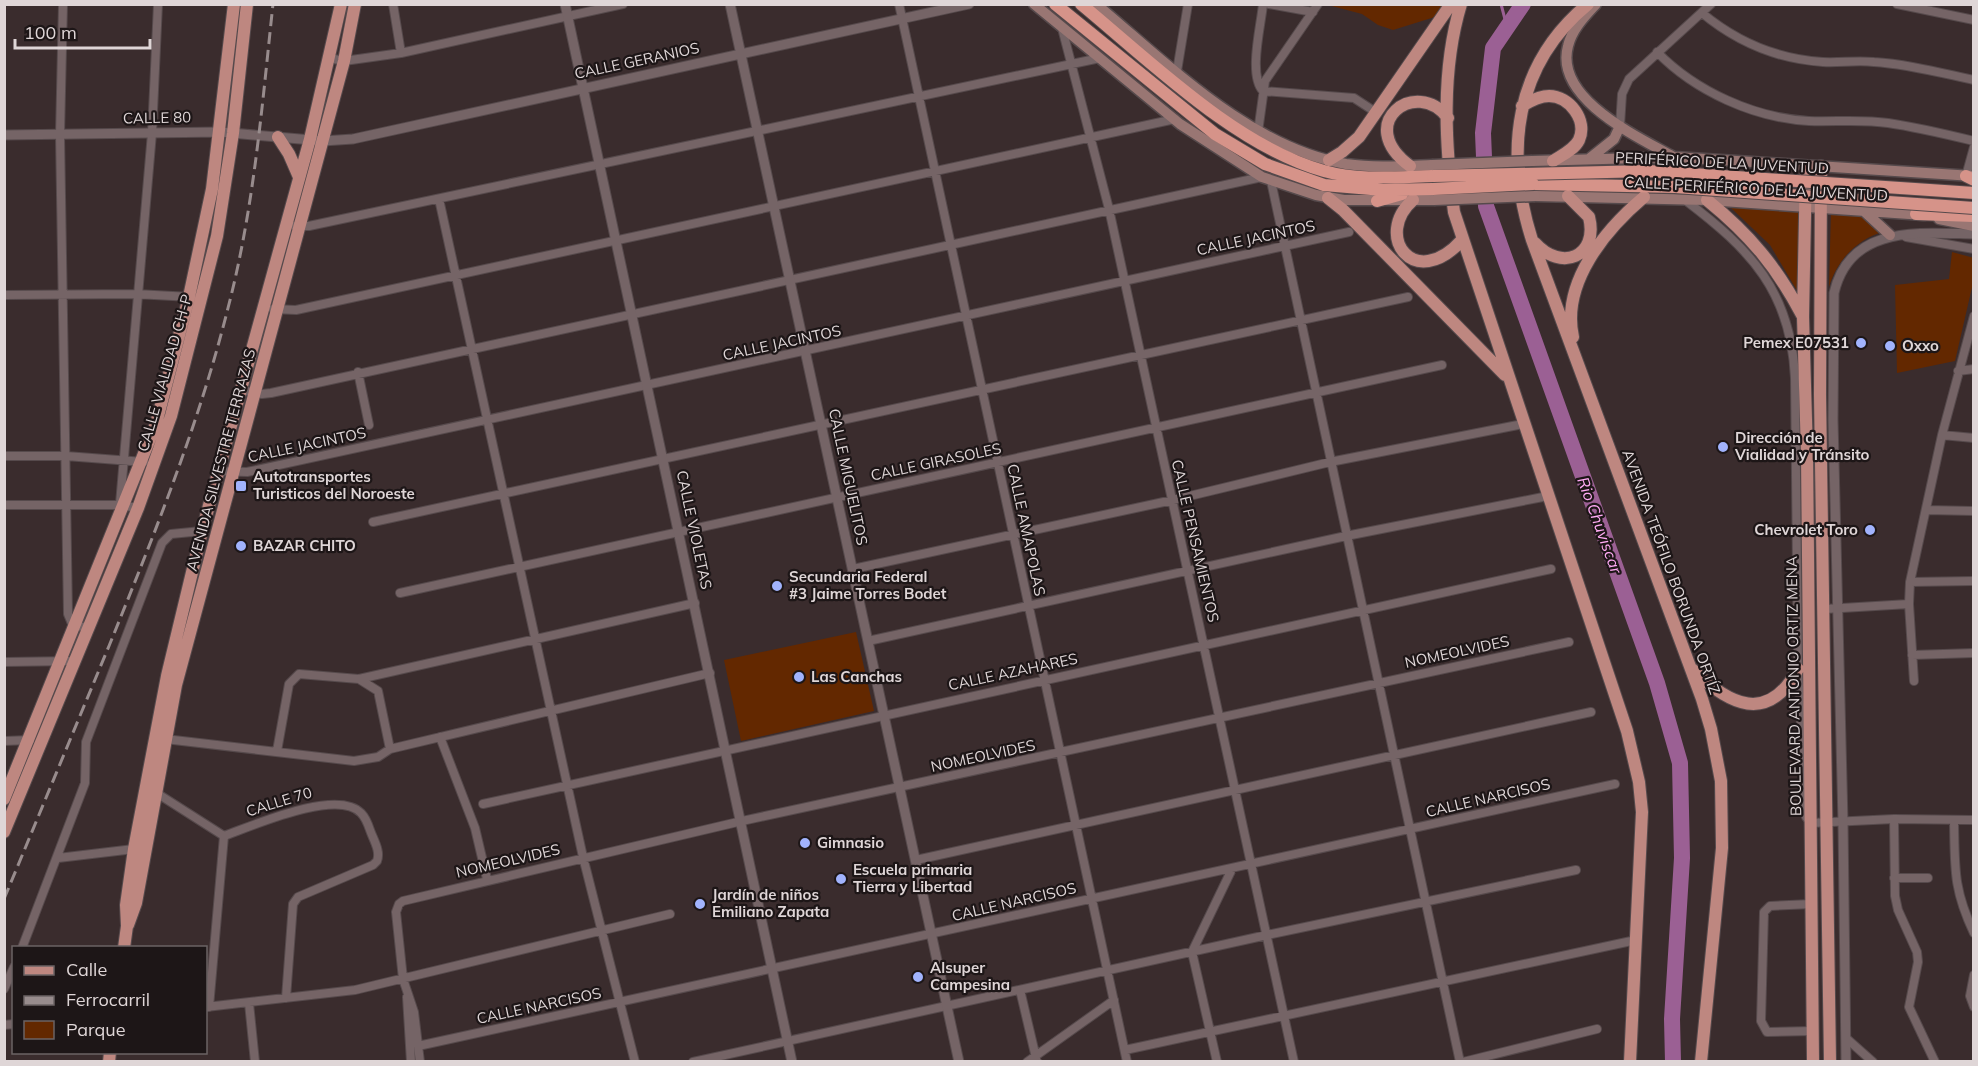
<svg xmlns="http://www.w3.org/2000/svg" width="1978" height="1066" font-family="Mulish,sans-serif">
<style>
.green{fill:#632800}
.lines{fill:none;stroke-linecap:round;stroke-linejoin:round}
.stream{stroke:#9b6094;stroke-width:3}
.river{stroke:#9b6094;stroke-width:16}
.minor-casing{stroke:#564a4c;stroke-width:10}
.tertiary-casing{stroke:#564a4c;stroke-width:11}
.secondary-casing{stroke:#564a4c;stroke-width:13}
.primary-casing{stroke:#564a4c;stroke-width:14}
.trunk-casing{stroke:#564a4c;stroke-width:14}
.minor{stroke:#756466;stroke-width:8}
.tertiary{stroke:#756466;stroke-width:9}
.secondary{stroke:#997673;stroke-width:10}
.primary{stroke:#be8780;stroke-width:12}
.trunk{stroke:#d69389;stroke-width:12}
.rail{stroke:#988c8d;stroke-width:3;stroke-dasharray:12 6;stroke-linecap:butt}
.secondary-bridge-casing{stroke:#564a4c;stroke-width:13;stroke-linecap:butt}
.trunk-bridge-casing{stroke:#564a4c;stroke-width:14;stroke-linecap:butt}
.secondary-bridge{stroke:#997673;stroke-width:10}
.trunk-bridge{stroke:#d69389;stroke-width:12}
.poi-dot{fill:#a1b3fd;stroke:#1d1617;stroke-width:2}
.labels{text-anchor:middle;stroke-width:4.5;stroke-linejoin:round;paint-order:stroke}
.street-label{font-size:15px;fill:#dfd6d7;stroke:#1d1617}
.poi-label{font-size:15px;font-weight:bold;fill:#dfd6d7;stroke:#1d1617;text-anchor:start}
.water-label{font-size:16px;font-style:italic;fill:#ffabf4;stroke:#1d1617}
</style>
<rect width="100%" height="100%" fill="#3a2c2d"/>
<path class="green" d="M1324 4 1444 5 1438 16 1393 30 1378 25 1362 14Z
M1730 207 1801 209 1802 299 1770 245Z
M1831 210 1862 215 1885 231C1857 239 1837 260 1829 287Z
M1952 252 1974 258 1973 283 1955 361 1897 373 1895 285 1949 279Z
M856 632 874 711 741 741 724 660Z"/>
<g class="lines">
<path class="stream" d="M1501 4 1507 27"/>
<path class="river" d="M1523 4 1493 48 1483 133 1486 206 1657 683 1680 763 1682 858 1672 1019 1673 1062"/>
<defs>
<path id="minor" d="M63 4 60 135 68 614 73 626 87 627
M393 4 401 53
M899 4 1127 1062
M1263 4C1261 26 1248 75 1263 91L1354 98 1377 113
M1269 4 1313 12
M1897 4 1974 20
M1702 13C1737 42 1776 59 1823 62 1840 63 1857 60 1874 62 1907 64 1941 73 1974 80
M1062 28 1109 209 1294 1062
M1657 52C1695 91 1754 118 1809 121 1835 122 1862 119 1888 123 1916 127 1945 134 1974 141
M329 58 344 61 401 53 623 4
M1177 71 1188 4
M1620 126 1622 94 1629 79 1711 4
M1258 132 1265 81 1318 4
M1966 176 1974 147
M1271 181 1460 1062
M439 199 583 857 635 1062
M1685 200C1751 250 1791 291 1795 378L1798 669 1806 817 1811 823 1894 819 1974 820
M295 226H309L1100 58
M1906 237 1974 249
M4 295 136 294 191 297
M273 309 296 310 1175 119
M1958 371 1974 369
M358 372 369 425
M241 390 262 394 271 393 1262 177
M1942 435 1974 438
M4 456H66L144 462
M219 471 247 472 1349 232
M120 504 152 133 158 4
M4 505H120L138 508
M1926 510 1974 511
M373 522 1408 297
M853 569 1173 500 1330 462 1523 424
M1910 582 1974 581
M400 593 1442 365
M1825 609 1909 604
M868 641 1346 536 1548 496
M1912 655 1974 653
M4 662 74 661
M359 679 378 691 390 749
M1914 681 1909 604 1910 582 1942 435 1974 316
M440 737 475 828 487 879
M165 739 354 761 378 757 390 749 710 673
M4 741 30 740
M277 751 289 684 299 674 359 679 695 603
M155 792 224 836
M483 804 1551 569
M1894 819 1895 896 1898 910 1917 952 1918 962 1909 1007 1935 1062
M1954 821C1955 868 1953 889 1974 933
M224 836C252 826 337 788 361 813 366 818 368 824 370 830 373 839 381 851 377 861L373 865 298 897 293 904 286 998
M58 858 134 849
M916 860 1591 712
M1894 878H1928
M1812 904 1770 906 1764 912 1761 1021 1767 1032 1813 1031
M22 948 85 783 86 742 162 543 171 534 202 531
M1974 975 1970 996 1974 1007
M4 989 14 967
M1020 990 1037 1062
M407 997 411 1062
M249 1003 255 1062
M206 1007 355 990 670 914
M209 1007 224 836
M4 1025 14 1024
M1846 1038 1873 1062
M418 1046 1615 784
M1125 1050 1636 940
M420 1062 414 1012 403 979 396 912 399 904 403 901 742 821 1569 642
M693 1062 1267 935 1576 870
M1027 1062 1114 1000
M1217 1062 1192 952 1232 869
M1463 1062 1597 1029"/>
<path id="tertiary" d="M565 4 792 1062
M730 4 959 1062
M4 135 220 132 323 141 353 139 969 4
M1846 1062 1843 822 1833 420 1834 293C1850 224 1920 233 1974 234"/>
<path id="secondary" d="M1034 4 1180 124 1262 177 1316 195 1344 200H1434
M1096 4C1168 64 1250 148 1346 164 1375 168 1404 166 1432 165
M1596 4C1585 16 1572 29 1568 46 1554 98 1636 136 1672 156
M1589 159 1614 139 1620 126
M1532 161 1674 157 1973 176
M1535 196 1707 200 1924 215
M1864 211 1890 235
M1939 219 1974 226"/>
<path id="primary" d="M1461 4C1441 70 1445 144 1454 212L1627 731 1639 782 1642 812 1630 1062
M1588 4C1514 65 1504 152 1532 240L1702 699 1711 729 1721 781 1722 848 1701 1062
M1522 106C1530 101 1539 96 1549 96 1569 96 1588 120 1579 140 1574 150 1562 155 1553 161
M278 137 289 154 299 177
M1329 160 1342 152 1359 137 1451 4
M1410 166C1353 124 1416 76 1448 118
M1806 166 1803 317 1807 454 1813 1062
M1821 166 1820 395 1830 1062
M1328 198 1343 210 1505 375
M1413 200C1373 235 1414 293 1462 240
M1707 200C1750 235 1776 266 1802 315
M1535 243C1561 272 1599 257 1589 217L1568 196
M1573 337C1561 283 1605 230 1644 197
M1692 669C1729 705 1768 725 1798 669
M4 799 156 424 189 297 212 189 234 4
M4 832 138 508 171 416 217 236 233 133 247 4
M128 925 136 903 176 685 344 61 355 4
M124 948 127 926 126 905 134 849 167 676 202 531 310 139 341 4
M109 1062 110 1052"/>
<path id="trunk" d="M1055 4 1215 134 1265 164 1324 185 1383 190 1433 189
M1081 4C1150 61 1237 147 1324 171 1359 181 1397 177 1433 176
M1966 176 1974 180
M1533 184 1675 187
M1377 201 1402 194
M1916 214 1974 216"/>
</defs>
<use href="#minor" class="minor-casing"/>
<use href="#tertiary" class="tertiary-casing"/>
<use href="#secondary" class="secondary-casing"/>
<use href="#primary" class="primary-casing"/>
<use href="#trunk" class="trunk-casing"/>
<use href="#minor" class="minor"/>
<use href="#tertiary" class="tertiary"/>
<use href="#secondary" class="secondary"/>
<use href="#primary" class="primary"/>
<use href="#trunk" class="trunk"/>
<path class="rail" d="M4 899C39 815 74 730 109 646 154 535 199 424 228 308 254 208 262 106 273 4"/>
<defs>
<path id="secondary-bridge" d="M1432 165 1532 161
M1434 200 1535 196"/>
<path id="trunk-bridge" d="M1433 176 1648 171 1974 193
M1675 187 1974 208
M1433 189 1533 184"/>
</defs>
<use href="#secondary-bridge" class="secondary-bridge-casing"/>
<use href="#trunk-bridge" class="trunk-bridge-casing"/>
<use href="#secondary-bridge" class="secondary-bridge"/>
<use href="#trunk-bridge" class="trunk-bridge"/>
</g>
<g class="poi-dot">
<circle cx="1861" cy="343" r="6"/>
<circle cx="1890" cy="346" r="6"/>
<circle cx="1723" cy="447" r="6"/>
<rect x="235" y="480" width="12" height="12" rx="3"/>
<circle cx="1870" cy="530" r="6"/>
<circle cx="241" cy="546" r="6"/>
<circle cx="777" cy="586" r="6"/>
<circle cx="799" cy="677" r="6"/>
<circle cx="805" cy="843" r="6"/>
<circle cx="841" cy="879" r="6"/>
<circle cx="700" cy="904" r="6"/>
<circle cx="918" cy="977" r="6"/>
</g>
<g class="labels">
<g class="street-label">
<text transform="translate(637 61) rotate(-12)" y="5">CALLE GERANIOS</text>
<text transform="translate(157 118) rotate(-1)" y="5">CALLE 80</text>
<text transform="translate(1722 163) rotate(3)" y="5">PERIFÉRICO DE LA JUVENTUD</text>
<text transform="translate(1756 189) rotate(3)" y="5">CALLE PERIFÉRICO DE LA JUVENTUD</text>
<text transform="translate(1256 238) rotate(-12)" y="5">CALLE JACINTOS</text>
<text transform="translate(782 343) rotate(-12)" y="5">CALLE JACINTOS</text>
<text transform="translate(165 373) rotate(-74)" y="5">CALLE VIALIDAD CH-P</text>
<text transform="translate(307 445) rotate(-12)" y="5">CALLE JACINTOS</text>
<text transform="translate(221 460) rotate(-75)" y="5">AVENIDA SILVESTRE TERRAZAS</text>
<text transform="translate(936 462) rotate(-12)" y="5">CALLE GIRASOLES</text>
<text transform="translate(848 477) rotate(78)" y="5">CALLE MIGUELITOS</text>
<text transform="translate(694 530) rotate(78)" y="5">CALLE VIOLETAS</text>
<text transform="translate(1026 530) rotate(78)" y="5">CALLE AMAPOLAS</text>
<text transform="translate(1195 541) rotate(77)" y="5">CALLE PENSAMIENTOS</text>
<text transform="translate(1671 572) rotate(70)" y="5">AVENIDA TEÓFILO BORUNDA ORTÍZ</text>
<text transform="translate(1457 652) rotate(-12)" y="5">NOMEOLVIDES</text>
<text transform="translate(1013 672) rotate(-12)" y="5">CALLE AZAHARES</text>
<text transform="translate(1794 686) rotate(-91)" y="5">BOULEVARD ANTONIO ORTIZ MENA</text>
<text transform="translate(983 756) rotate(-12)" y="5">NOMEOLVIDES</text>
<text transform="translate(1488 798) rotate(-13)" y="5">CALLE NARCISOS</text>
<text transform="translate(279 802) rotate(-17)" y="5">CALLE 70</text>
<text transform="translate(508 861) rotate(-13)" y="5">NOMEOLVIDES</text>
<text transform="translate(1014 902) rotate(-13)" y="5">CALLE NARCISOS</text>
<text transform="translate(539 1006) rotate(-12)" y="5">CALLE NARCISOS</text>
</g>
<g class="poi-label">
<text x="1849" y="348" text-anchor="end">Pemex E07531</text>
<text x="1902" y="351">Oxxo</text>
<text x="1735" y="443">Dirección de<tspan x="1735" dy="17">Vialidad y Tránsito</tspan></text>
<text x="253" y="482">Autotransportes<tspan x="253" dy="17">Turisticos del Noroeste</tspan></text>
<text x="1858" y="535" text-anchor="end">Chevrolet Toro</text>
<text x="253" y="551">BAZAR CHITO</text>
<text x="789" y="582">Secundaria Federal<tspan x="789" dy="17">#3 Jaime Torres Bodet</tspan></text>
<text x="811" y="682">Las Canchas</text>
<text x="817" y="848">Gimnasio</text>
<text x="853" y="875">Escuela primaria<tspan x="853" dy="17">Tierra y Libertad</tspan></text>
<text x="712" y="900">Jardín de niños<tspan x="712" dy="17">Emiliano Zapata</tspan></text>
<text x="930" y="973">Alsuper<tspan x="930" dy="17">Campesina</tspan></text>
</g>
<g class="water-label">
<text transform="translate(1600 525) rotate(70)" y="6">Rio Chuviscar</text>
</g>
</g>
<rect width="1978" height="1066" fill="none" stroke="#dfd6d7" stroke-width="12"/>
<rect x="12" y="946" width="195" height="108" fill="#1d1617" stroke="#6b6364" stroke-width="1.5"/>
<rect x="24" y="966" width="30" height="9" fill="#be8780" stroke="#6b6364" stroke-width="1.5"/>
<text x="66" y="976" font-size="18" fill="#dfd6d7">Calle</text>
<rect x="24" y="996" width="30" height="9" fill="#988c8d" stroke="#6b6364" stroke-width="1.5"/>
<text x="66" y="1006" font-size="18" fill="#dfd6d7">Ferrocarril</text>
<rect x="24" y="1021" width="30" height="18" fill="#632800" stroke="#6b6364" stroke-width="1.5"/>
<text x="66" y="1036" font-size="18" fill="#dfd6d7">Parque</text>
<path d="M15 39v9h135v-9" fill="none" stroke="#dfd6d7" stroke-width="3"/>
<text x="24" y="39" font-size="18" fill="#dfd6d7" stroke="#1d1617" stroke-width="4.5" paint-order="stroke">100 m</text>
</svg>
